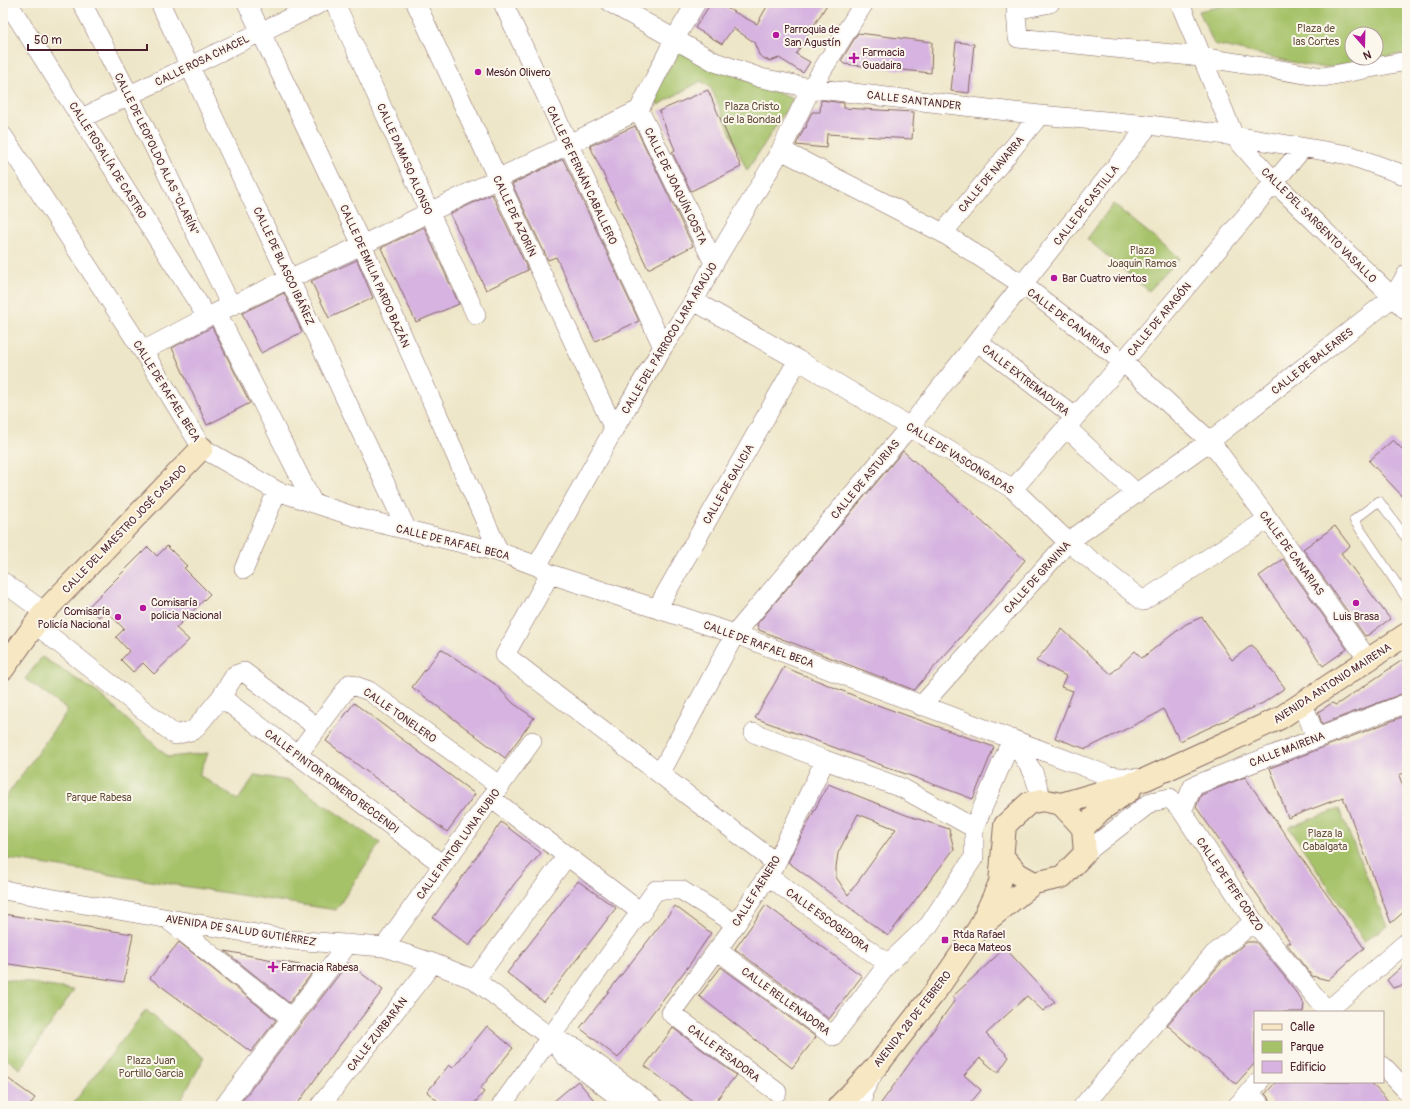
<svg xmlns="http://www.w3.org/2000/svg" width="1410" height="1109" font-family="Pangolin,sans-serif">
<style>
.green{fill:#a6c269;stroke:#78704a;fill-rule:evenodd}
.building{fill:#d6b3e0;fill-rule:evenodd}
.lines{fill:none;stroke-linecap:round;stroke-linejoin:round}
.lane-casing{stroke:#836562;stroke-width:10}
.street-casing{stroke:#836562;stroke-width:20}
.secondary-casing{stroke:#836562;stroke-width:24}
.lane{stroke:#fff;stroke-width:9}
.street{stroke:#fff;stroke-width:19}
.secondary{stroke:#f7e8c3;stroke-width:22}
.poi-dot{fill:#b5179e;stroke:#fbf7ec;stroke-width:1.5}
.labels{text-anchor:middle;stroke-width:4;stroke-linejoin:round;paint-order:stroke}
.park-label{font-size:11px;fill:#66503e;stroke:#fbf7ec}
.poi-label{font-size:11px;fill:#4a1f2b;stroke:#fbf7ec;text-anchor:start}
.street-label{font-size:11px;fill:#4a1f2b;stroke:#fbf7ec}
</style>
<rect width="100%" height="100%" fill="#fbf7ec"/>
<filter id="ink" filterUnits="userSpaceOnUse"><feTurbulence type="fractalNoise" baseFrequency=".025" numOctaves="2"/><feDisplacementMap in="SourceGraphic" scale="8" xChannelSelector="R" yChannelSelector="G"/><feConvolveMatrix kernelMatrix="1 2 1 2 8 2 1 2 1" color-interpolation-filters="sRGB"/></filter>
<filter id="wash" filterUnits="userSpaceOnUse"><feTurbulence type="fractalNoise" baseFrequency=".012" numOctaves="4" result="noise"/><feDisplacementMap in="SourceGraphic" scale="16" xChannelSelector="R" yChannelSelector="G"/><feGaussianBlur stdDeviation="0.9" result="paint"/><feColorMatrix in="noise" values="0 0 0 0 0 0 0 0 0 0 0 0 0 0 0 0 0 1.4 0 .05"/><feComposite in="paint" operator="in"/></filter>
<g filter="url(#wash)">
<rect width="100%" height="100%" fill="#eee6c8"/>
<path class="green" d="M1237 3H1407V53L1331 67H1314L1214 44 1199 11ZM1352 34H1376V58H1352Z
M679 52 793 99 747 171 711 88 701 81 658 105 653 94Z
M1113 204 1180 258 1149 291 1087 239Z
M42 657 98 693 168 757 208 753 199 775 238 800 255 775 290 781 380 843 336 910 3 858V801L68 710 25 679Z
M1339 809 1387 926 1364 941 1289 827Z
M3 979 74 990 20 1069 3 1056Z
M146 1010 204 1058 178 1106H71Z"/>
<g id="blocks">
<path class="building" d="M711 3H717L757 24 769 3H828L796 54 810 62 803 73 779 58 770 61 765 59 759 55 754 42 733 28 722 44 695 28Z
M858 33 932 42 931 73 844 64 841 61Z
M956 42 974 44 969 93 951 91Z
M708 90 741 167 691 191 672 152 675 150 659 111Z
M821 100 844 103V108L914 112 912 139 827 134 826 148 796 145 804 128H806L807 122 812 112H820Z
M635 126 693 246 648 269 590 146Z
M563 159 639 321 595 341 556 257 548 260 512 184Z
M492 194 528 270 486 290 450 214Z
M424 227 459 304 416 322 381 248Z
M357 260 373 298 329 318 311 281Z
M284 293 302 332 261 353 242 313Z
M212 327 250 403 207 425 172 348Z
M1393 440 1407 454V501L1369 461Z
M903 451 1025 560 982 613 914 690 759 630 757 624Z
M1335 526 1350 546 1341 553 1390 619 1368 635 1365 636 1303 549Z
M167 546 187 566 184 568 210 594 176 628 189 640 154 674 143 663 133 672 121 660 129 651 116 637 124 629 106 610 99 617 88 607 148 547 157 556Z
M1283 559 1347 649 1323 666 1259 576Z
M1202 617 1232 660 1252 645 1285 688 1263 703 1180 741 1163 709 1154 715 1086 749 1055 738 1073 691 1061 687 1066 676 1036 661 1062 629 1111 674 1135 651 1142 658 1186 624Z
M441 649 495 684 513 703 534 718 505 758 412 687Z
M1407 657V692L1322 724 1318 712 1332 703 1336 705Z
M784 667 872 703 994 747 973 799 755 718Z
M354 703 475 794 447 832 326 741Z
M1407 715V772L1399 775 1407 798V909L1391 923 1343 797 1288 818 1270 768Z
M1245 777 1364 948 1328 980 1312 976 1286 943H1291L1196 807 1201 795Z
M828 784 906 815 949 829 954 849 888 936 788 862ZM858 814 896 829 848 895 836 877V867L838 853Z
M501 822 541 853 515 883 469 946 433 918Z
M578 881 616 908 544 1002 507 973Z
M766 905 862 976 829 1019 735 949Z
M675 906 711 933 690 964 618 1058 580 1028Z
M3 914 133 934 124 982 3 963Z
M179 942 276 1020 251 1052 150 978Z
M1247 942H1256L1288 981 1304 1004 1303 1012H1255V1063L1236 1084 1167 1025 1222 962Z
M1005 948 1055 1002 1043 1011 1027 996 986 1034 1009 1057 998 1073 980 1058 964 1075 981 1090 968 1106H879L955 1000 952 997Z
M225 951 316 968 289 1003Z
M1407 962V984L1393 988 1387 980Z
M348 963 383 990 336 1050 296 1106H238Z
M721 967 816 1037 792 1068 699 996Z
M487 1026 513 1048 480 1089 484 1092 472 1106H444L427 1092 449 1065 453 1068Z
M673 1028 736 1075 712 1106H699L645 1066Z
M3 1075 35 1098 29 1106H3Z
M578 1081 599 1106H548Z
M1276 1082H1370L1393 1106H1272L1270 1099 1265 1094Z"/>
</g>
</g>
<g filter="url(#ink)">
<use href="#blocks" fill-opacity="0" stroke="#836562" stroke-width="1"/>
<g class="lines">
<defs>
<path id="lane" d="M1407 539 1379 501 1354 520 1407 599"/>
<path id="street" d="M8 3 207 317
M82 3 129 95 231 306
M160 3 407 530
M247 3 362 245 499 552
M335 3 476 315
M416 3 614 429
M503 3 663 347
M611 3 715 62 761 78 811 88 1040 115 1149 125 1234 136 1349 155 1407 176
M1050 3 1016 10 1018 38 1201 57 1323 77 1407 61
M1180 3 1234 136 1275 183 1407 311
M639 110 714 263
M82 118 321 3
M3 136 143 351 202 448 277 491 362 519 499 552 537 566 550 574 735 634 1109 776 1141 779
M781 150 943 233 1023 285 1123 362 1210 441 1268 519 1369 661
M943 233 1040 115
M694 301 798 360 1013 489 1068 542 1143 601 1268 519
M217 313 313 503
M978 342 1075 417
M143 351 207 317 362 245 639 110 674 40 696 3
M1066 427 1136 493
M1013 489 1123 362 1303 148
M537 566 614 429 663 347 694 301 714 263 781 150 811 88 864 3
M244 569 277 491
M550 574 505 655 776 863
M3 582 44 612
M658 607 798 360
M35 624 175 735 194 730 221 697 235 675 244 672 318 728
M221 697 443 865
M1303 704 1316 738
M921 706 1068 542 1210 441 1393 297 1407 274
M754 733 825 760
M1012 739 1033 772 1042 800
M298 754 350 684 369 691 500 786
M660 774 735 634 910 426 1149 125
M491 798 642 913
M1182 811 1193 786 1407 703
M1085 853 1151 802 1170 798 1182 811 1254 922 1328 1012
M768 876 888 964
M3 890 291 940 384 947 433 963 475 980 551 1038 576 1048 653 1106
M167 919 291 1018
M384 947 532 741
M717 950 833 1036 888 964 929 925 974 857V828L1012 739
M475 980 567 856
M1326 1012 1407 942
M552 1039 565 1056 630 1106
M1383 1066 1407 1091
M777 1092 671 1013 736 924 776 863 825 760 902 788 974 828
M1249 1092 1261 1106
M224 1106 348 944
M320 1106 433 963
M501 1106 656 890H681L736 924
M862 1106 863 1092 873 1074
M1083 1106 1214 954 1254 922
M1237 1106 1259 1082"/>
<path id="secondary" d="M3 669 44 612 202 448
M1061 804 1146 779 1280 718 1407 634
M1083 828 1101 810 1130 790
M984 923 1034 883
M839 1106 877 1066 935 992 979 928 1000 883 1005 825 1029 803 1042 800 1061 804 1083 828 1085 853 1062 877 1034 883 1018 874 1003 857"/>
</defs>
<use href="#lane" class="lane-casing"/>
<use href="#street" class="street-casing"/>
<use href="#secondary" class="secondary-casing"/>
<use href="#lane" class="lane"/>
<use href="#street" class="street"/>
<use href="#secondary" class="secondary"/>
</g>
</g>
<g class="poi-dot">
<circle cx="776" cy="35" r="4"/>
<path d="M852 52h4v4h4v4h-4v4h-4v-4h-4v-4h4z"/>
<circle cx="478" cy="72" r="4"/>
<circle cx="1054" cy="278" r="4"/>
<circle cx="1356" cy="603" r="4"/>
<circle cx="143" cy="608" r="4"/>
<circle cx="118" cy="617" r="4"/>
<rect x="941" y="936" width="8" height="8" rx="2"/>
<path d="M271 961h4v4h4v4h-4v4h-4v-4h-4v-4h4z"/>
</g>
<g class="labels">
<g class="park-label">
<text x="1316" y="32">Plaza de<tspan x="1316" dy="13">las Cortes</tspan></text>
<text x="752" y="110">Plaza Cristo<tspan x="752" dy="13">de la Bondad</tspan></text>
<text x="1142" y="254">Plaza<tspan x="1142" dy="13">Joaquin Ramos</tspan></text>
<text x="99" y="801">Parque Rabesa</text>
<text x="1325" y="837">Plaza la<tspan x="1325" dy="13">Cabalgata</tspan></text>
<text x="151" y="1064">Plaza Juan<tspan x="151" dy="13">Portillo Garcia</tspan></text>
</g>
<g class="poi-label">
<text x="784" y="33">Parroquia de<tspan x="784" dy="13">San Agustín</tspan></text>
<text x="862" y="56">Farmacia<tspan x="862" dy="13">Guadaira</tspan></text>
<text x="486" y="76">Mesón Olivero</text>
<text x="1062" y="282">Bar Cuatro vientos</text>
<text x="151" y="606">Comisaría<tspan x="151" dy="13">policia Nacional</tspan></text>
<text x="110" y="615" text-anchor="end">Comisaría<tspan x="110" dy="13">Policía Nacional</tspan></text>
<text x="1356" y="620" text-anchor="middle">Luis Brasa</text>
<text x="953" y="938">Rtda Rafael<tspan x="953" dy="13">Beca Mateos</tspan></text>
<text x="281" y="971">Farmacia Rabesa</text>
</g>
<g class="street-label">
<text transform="translate(202 60) rotate(-26)" y="4">CALLE ROSA CHACEL</text>
<text transform="translate(914 100) rotate(7)" y="4">CALLE SANTANDER</text>
<text transform="translate(157 154) rotate(64)" y="4">CALLE DE LEOPOLDO ALAS "CLARÍN"</text>
<text transform="translate(405 159) rotate(66)" y="4">CALLE DAMASO ALONSO</text>
<text transform="translate(108 160) rotate(58)" y="4">CALLE ROSALÍA DE CASTRO</text>
<text transform="translate(991 174) rotate(-50)" y="4">CALLE DE NAVARRA</text>
<text transform="translate(582 175) rotate(65)" y="4">CALLE DE FERNÁN CABALLERO</text>
<text transform="translate(676 186) rotate(64)" y="4">CALLE DE JOAQUÍN COSTA</text>
<text transform="translate(1086 205) rotate(-52)" y="4">CALLE DE CASTILLA</text>
<text transform="translate(515 216) rotate(65)" y="4">CALLE DE AZORÍN</text>
<text transform="translate(1319 225) rotate(45)" y="4">CALLE DEL SARGENTO VASALLO</text>
<text transform="translate(284 266) rotate(65)" y="4">CALLE DE BLASCO IBÁÑEZ</text>
<text transform="translate(375 276) rotate(66)" y="4">CALLE DE EMILIA PARDO BAZÁN</text>
<text transform="translate(1159 319) rotate(-50)" y="4">CALLE DE ARAGÓN</text>
<text transform="translate(1069 321) rotate(37)" y="4">CALLE DE CANARIAS</text>
<text transform="translate(669 338) rotate(-59)" y="4">CALLE DEL PÁRROCO LARA ARAÚJO</text>
<text transform="translate(1312 361) rotate(-38)" y="4">CALLE DE BALEARES</text>
<text transform="translate(1026 380) rotate(38)" y="4">CALLE EXTREMADURA</text>
<text transform="translate(167 391) rotate(58)" y="4">CALLE DE RAFAEL BECA</text>
<text transform="translate(960 458) rotate(32)" y="4">CALLE DE VASCONGADAS</text>
<text transform="translate(865 479) rotate(-50)" y="4">CALLE DE ASTURIAS</text>
<text transform="translate(728 484) rotate(-60)" y="4">CALLE DE GALICIA</text>
<text transform="translate(124 529) rotate(-46)" y="4">CALLE DEL MAESTRO JOSÉ CASADO</text>
<text transform="translate(453 542) rotate(14)" y="4">CALLE DE RAFAEL BECA</text>
<text transform="translate(1292 553) rotate(54)" y="4">CALLE DE CANARIAS</text>
<text transform="translate(1037 577) rotate(-48)" y="4">CALLE DE GRAVINA</text>
<text transform="translate(759 644) rotate(20)" y="4">CALLE DE RAFAEL BECA</text>
<text transform="translate(1332 683) rotate(-33)" y="4">AVENIDA ANTONIO MAIRENA</text>
<text transform="translate(400 715) rotate(35)" y="4">CALLE TONELERO</text>
<text transform="translate(1287 749) rotate(-21)" y="4">CALLE MAIRENA</text>
<text transform="translate(332 781) rotate(37)" y="4">CALLE PINTOR ROMERO RECCENDI</text>
<text transform="translate(458 844) rotate(-54)" y="4">CALLE PINTOR LUNA RUBIO</text>
<text transform="translate(1230 884) rotate(56)" y="4">CALLE DE PEPE CORZO</text>
<text transform="translate(756 891) rotate(-58)" y="4">CALLE FAENERO</text>
<text transform="translate(828 920) rotate(36)" y="4">CALLE ESCOGEDORA</text>
<text transform="translate(241 930) rotate(9)" y="4">AVENIDA DE SALUD GUTIÉRREZ</text>
<text transform="translate(786 1001) rotate(36)" y="4">CALLE RELLENADORA</text>
<text transform="translate(912 1019) rotate(-52)" y="4">AVENIDA 28 DE FEBRERO</text>
<text transform="translate(377 1034) rotate(-52)" y="4">CALLE ZURBARÁN</text>
<text transform="translate(724 1053) rotate(37)" y="4">CALLE PESADORA</text>
</g>
</g>
<rect width="1410" height="1109" fill="none" stroke="#fbf7ec" stroke-width="16"/>
<rect x="1254" y="1011" width="130" height="72" fill="#fbf7ec" stroke="#b4a19f"/>
<rect x="1262" y="1024" width="20" height="6" fill="#f7e8c3" stroke="#b4a19f"/>
<text x="1290" y="1031" font-size="12" fill="#4a1f2b">Calle</text>
<rect x="1262" y="1041" width="20" height="12" fill="#a6c269" stroke="#b4a19f"/>
<text x="1290" y="1051" font-size="12" fill="#4a1f2b">Parque</text>
<rect x="1262" y="1061" width="20" height="12" fill="#d6b3e0" stroke="#b4a19f"/>
<text x="1290" y="1071" font-size="12" fill="#4a1f2b">Edificio</text>
<g transform="translate(1364 46) rotate(160)"><circle r="19" fill="#fbf7ec" stroke="#b4a19f"/>
<path d="M0-3L7 15L0 10L-7 15Z" fill="#b5179e"/>
<text y="-6" font-size="11" font-weight="bold" text-anchor="middle" fill="#4a1f2b">N</text>
</g>
<path d="M28 44v6h119v-6" fill="none" stroke="#4a1f2b" stroke-width="2"/>
<text x="34" y="44" font-size="12" fill="#4a1f2b" stroke="#fbf7ec" stroke-width="3" paint-order="stroke">50 m</text>
</svg>
